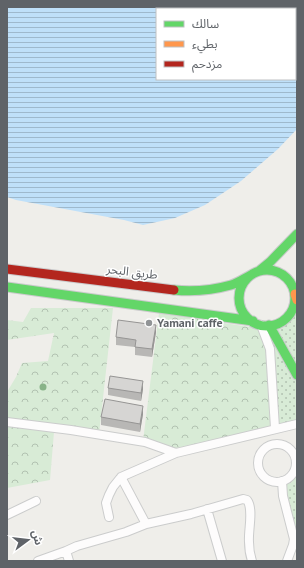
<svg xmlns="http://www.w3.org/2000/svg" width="304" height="568" font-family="'PT Sans','Noto Sans Arabic',sans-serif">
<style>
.grass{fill:url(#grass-dots)}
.forest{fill:url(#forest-crowns)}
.water{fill:url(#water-rules);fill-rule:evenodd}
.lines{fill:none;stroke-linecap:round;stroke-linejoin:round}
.street-casing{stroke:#cbcccc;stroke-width:10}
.fast-casing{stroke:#cacacb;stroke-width:11}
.slow-casing{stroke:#cacacb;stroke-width:11}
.jam-casing{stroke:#cacacb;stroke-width:11}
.street{stroke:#fdfcfc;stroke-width:8}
.fast{stroke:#63d668;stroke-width:9}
.slow{stroke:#ff974d;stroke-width:9}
.jam{stroke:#b3261e;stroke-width:9}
.tree{fill:#88b388}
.wall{fill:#b8b7b5}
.shaded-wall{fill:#969594}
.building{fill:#d6d5d3;stroke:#969594}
.poi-dot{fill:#919496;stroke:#fff;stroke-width:1.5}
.labels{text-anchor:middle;stroke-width:3;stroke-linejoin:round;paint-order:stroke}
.street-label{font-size:12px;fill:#5f6368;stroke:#fff}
.poi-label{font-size:12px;font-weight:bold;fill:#5f6368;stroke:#fff;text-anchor:start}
</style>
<defs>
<pattern id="grass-dots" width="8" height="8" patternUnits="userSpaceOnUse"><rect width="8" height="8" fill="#d8ebd6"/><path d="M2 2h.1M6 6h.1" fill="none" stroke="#b2c2b1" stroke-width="1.8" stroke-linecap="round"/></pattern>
<pattern id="forest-crowns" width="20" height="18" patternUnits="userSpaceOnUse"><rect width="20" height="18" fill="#d8ebd6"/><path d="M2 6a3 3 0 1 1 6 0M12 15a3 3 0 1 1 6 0" fill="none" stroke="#b2c2b1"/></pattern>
<pattern id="water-rules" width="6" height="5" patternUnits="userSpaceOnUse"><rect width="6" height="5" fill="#bfe0f9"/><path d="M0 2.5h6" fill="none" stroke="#9eb9cd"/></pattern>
</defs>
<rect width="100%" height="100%" fill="#efeeea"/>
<path class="grass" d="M297 309V421L276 426 269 330Z
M297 477V543L280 487Z"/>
<path class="forest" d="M31 308H113L99 434 54 432 50 480 7 488V392L16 377 22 363 48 361 54 333 7 340V320L23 322Z
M159 313 269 330 276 426 173 452 143 441Z"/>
<path class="water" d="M7 7H297V129L278 149 241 181 205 205 175 218 143 225 124 220 16 200 7 197ZM157 9H295V79H157Z"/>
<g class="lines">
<defs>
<path id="street" d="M261 325 270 349 275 428
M7 422 71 430 145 442 176 453
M258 463a19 19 0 1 1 38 0a19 19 0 1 1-38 0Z
M282 481 283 496 294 539 293 545 287 561
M207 509 222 561
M7 515 36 501
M109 517 106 503 109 495 113 487 121 477 176 453 297 424
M146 524 191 514 243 499 247 500C254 509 248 530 249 542 249 548 250 555 252 561
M38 561 66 551
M69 561 66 551 77 546 126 532 146 524 121 477"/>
<path id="fast" d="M239 298a28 28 0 1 1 56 0a28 28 0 1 1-56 0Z
M259 271 270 262 297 234
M7 287 253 321
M174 290C193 292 213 290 231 285 238 283 245 278 251 275
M269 325 297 375"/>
<path id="slow" d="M295 294 297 300"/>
<path id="jam" d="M7 269 174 290"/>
</defs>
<use href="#street" class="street-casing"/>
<use href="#fast" class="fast-casing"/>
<use href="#slow" class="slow-casing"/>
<use href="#jam" class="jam-casing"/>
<use href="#street" class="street"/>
<use href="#fast" class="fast"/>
<use href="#slow" class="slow"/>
<use href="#jam" class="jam"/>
</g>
<circle class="tree" cx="43" cy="387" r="3.5"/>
<path class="wall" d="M156 332 152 357 135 355V347L116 345V337Z
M108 388 143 389 141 401 108 395Z
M143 414 140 432 101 425V417Z"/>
<path class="shaded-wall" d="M156 325V332L152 357V349Z
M143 381V389L141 401V393Z
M143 406V414L140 432V424Z"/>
<path class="building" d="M118 320 156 325 152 349 135 347 136 340 116 337Z
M110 376 143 381 141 393 108 388Z
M105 399 143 406 140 424 101 417Z"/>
<circle class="poi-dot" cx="149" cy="323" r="4"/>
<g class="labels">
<g class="street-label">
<text transform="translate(132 272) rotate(7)" y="4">طريق البحر</text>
</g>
<g class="poi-label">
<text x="157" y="327">Yamani caffe</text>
</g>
</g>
<rect width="304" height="568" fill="none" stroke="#5f6368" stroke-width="16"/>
<rect x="156" y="8" width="140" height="72" fill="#ffffff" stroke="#bfc1c3"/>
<rect x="164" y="21" width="20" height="6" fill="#63d668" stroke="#bfc1c3"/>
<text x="192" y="28" font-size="12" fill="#5f6368">سالك</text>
<rect x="164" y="41" width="20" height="6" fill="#ff974d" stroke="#bfc1c3"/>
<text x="192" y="48" font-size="12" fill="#5f6368">بطيء</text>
<rect x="164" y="61" width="20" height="6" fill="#b3261e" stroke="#bfc1c3"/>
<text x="192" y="68" font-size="12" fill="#5f6368">مزدحم</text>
<g transform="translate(28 540) rotate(75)" stroke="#ffffff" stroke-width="3" paint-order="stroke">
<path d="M0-3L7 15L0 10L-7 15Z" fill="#5f6368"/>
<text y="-6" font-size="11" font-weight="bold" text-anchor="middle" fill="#5f6368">ش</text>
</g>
</svg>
